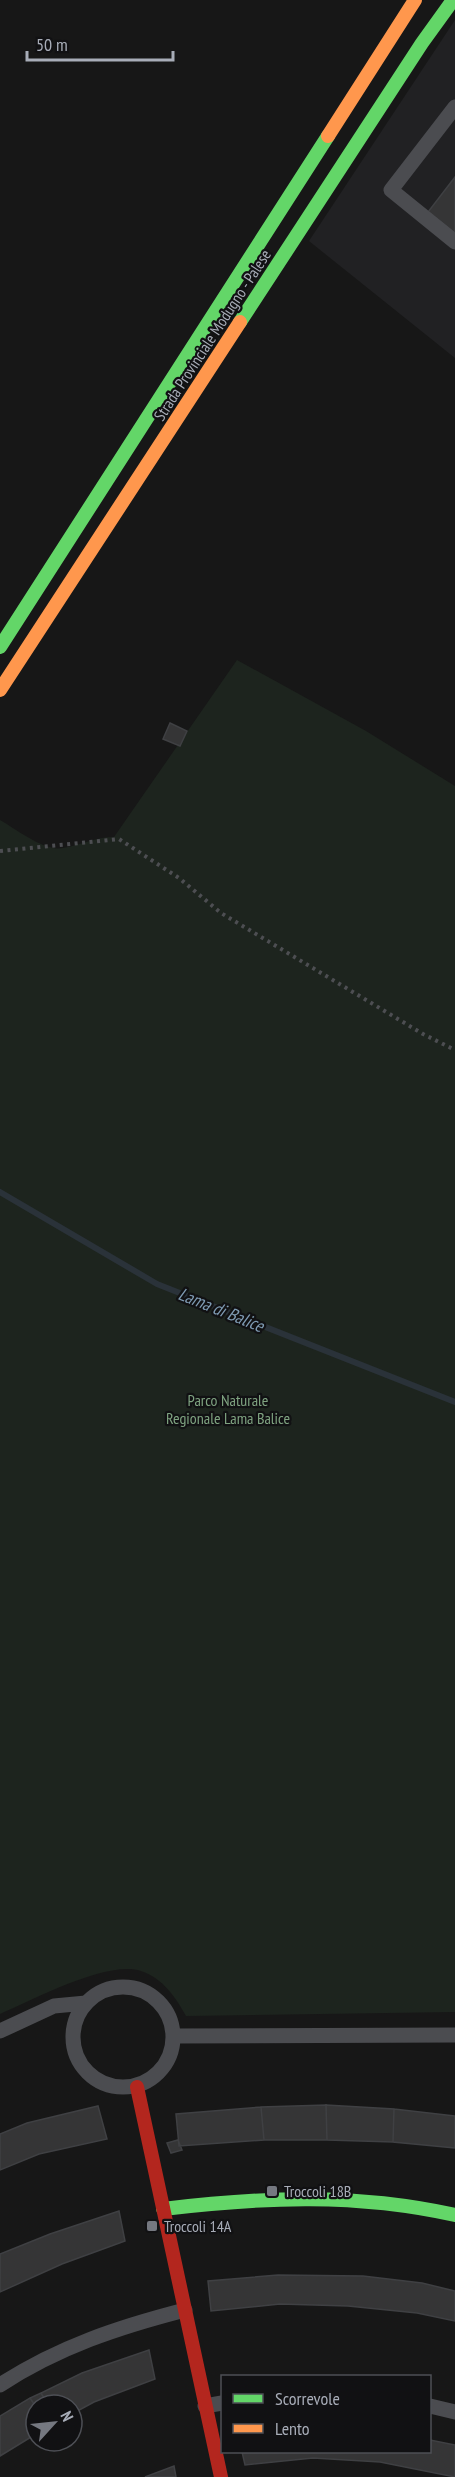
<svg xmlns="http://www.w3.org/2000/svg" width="455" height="2477" font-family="'PT Sans Narrow',sans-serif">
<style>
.built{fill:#212123}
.green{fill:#1d241e}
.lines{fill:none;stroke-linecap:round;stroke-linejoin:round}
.stream{stroke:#2a3239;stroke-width:6}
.building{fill:#353536;stroke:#3f4043;stroke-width:1.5}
.path{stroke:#4d4e52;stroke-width:4;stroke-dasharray:3 4.5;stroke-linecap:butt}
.street{stroke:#4b4c50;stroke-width:15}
.fast{stroke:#63d668;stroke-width:14}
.slow{stroke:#ff974d;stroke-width:14}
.jam{stroke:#b3261e;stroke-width:14}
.poi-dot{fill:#757880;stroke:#111113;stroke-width:2}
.labels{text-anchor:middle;stroke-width:4.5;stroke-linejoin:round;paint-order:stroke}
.street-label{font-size:16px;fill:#a8adb8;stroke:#111113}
.park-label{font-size:16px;fill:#7fa381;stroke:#111113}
.poi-label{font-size:16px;fill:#a8adb8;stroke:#111113;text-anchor:start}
.water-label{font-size:18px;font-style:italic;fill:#7f9bb3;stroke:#111113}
</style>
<rect width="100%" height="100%" fill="#171717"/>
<path class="built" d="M455 20V358L309 241Z"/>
<path class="green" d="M237 660 366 731 455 786V2012L186 2016C176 1998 163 1978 141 1971 107 1960 33 2000 0 2014V820C16 829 45 852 63 848 81 845 95 837 114 837Z"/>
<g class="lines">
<path class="stream" d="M0 1192 157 1284 455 1402"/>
</g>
<path class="building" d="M455 177V233L428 212Z
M170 723 187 731 180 746 163 739Z
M326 2105 394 2109 393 2142 327 2140Z
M326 2105 327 2140H264L261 2107Z
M98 2106 107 2139 39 2154 0 2170V2134L27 2123Z
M261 2107 264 2140 179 2146 176 2114Z
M394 2109 455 2116V2148L393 2142Z
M178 2140 182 2150 171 2153 167 2143Z
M119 2211 125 2241 62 2264 0 2292V2254L50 2234Z
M278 2275 363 2276 422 2283 455 2291V2321L417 2313 348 2306 280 2304 211 2311 208 2281Z
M149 2350 155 2379 94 2402 72 2414V2405H48L41 2393 82 2373Z
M41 2393 48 2405H36V2407L30 2398Z
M30 2398 36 2407V2434L0 2456V2416Z
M430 2440 455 2445V2477L380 2462 313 2458 245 2465 242 2452H430Z
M174 2466 176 2477H145Z"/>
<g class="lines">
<path class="path" d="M0 851 119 839 179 878 221 913 423 1034 455 1050"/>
<path class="street" d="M455 107 391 190 455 242
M73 2037a50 50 0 1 1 100 0a50 50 0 1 1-100 0Z
M0 2031 54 2006 86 2003
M173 2036 455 2035
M0 2385C58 2347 119 2327 185 2310
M205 2406 222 2403
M430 2406 455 2412"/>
<path class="fast" d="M240 322 422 43 453 0
M0 647 328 136
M163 2209C262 2197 357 2193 455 2215"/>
<path class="slow" d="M328 136 415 0
M0 690 240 322"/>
<path class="jam" d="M137 2087 221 2477"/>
</g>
<g class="poi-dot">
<rect x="266" y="2185" width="12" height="12" rx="3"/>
<rect x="146" y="2220" width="12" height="12" rx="3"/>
</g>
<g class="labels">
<g class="street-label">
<text transform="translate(212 335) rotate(-57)" y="6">Strada Provinciale Modugno - Palese</text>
</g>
<g class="park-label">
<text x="228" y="1406">Parco Naturale<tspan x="228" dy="18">Regionale Lama Balice</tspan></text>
</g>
<g class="poi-label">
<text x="284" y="2197">Troccoli 18B</text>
<text x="164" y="2232">Troccoli 14A</text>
</g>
<g class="water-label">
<text transform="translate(221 1310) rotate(22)" y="6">Lama di Balice</text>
</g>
</g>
<rect x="221" y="2375" width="210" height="78" fill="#111113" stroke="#4d4f55" stroke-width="1.5"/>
<rect x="233" y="2394" width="30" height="9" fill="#63d668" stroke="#4d4f55" stroke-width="1.5"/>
<text x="275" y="2405" font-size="18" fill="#a8adb8">Scorrevole</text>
<rect x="233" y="2424" width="30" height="9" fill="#ff974d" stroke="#4d4f55" stroke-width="1.5"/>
<text x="275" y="2435" font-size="18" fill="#a8adb8">Lento</text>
<g transform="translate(54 2423) rotate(63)"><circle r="28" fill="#111113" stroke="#4d4f55" stroke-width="1.5"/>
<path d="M0-4.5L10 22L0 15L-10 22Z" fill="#757880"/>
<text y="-9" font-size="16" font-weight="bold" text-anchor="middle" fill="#a8adb8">N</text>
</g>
<path d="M27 51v9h146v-9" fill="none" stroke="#a8adb8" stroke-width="3"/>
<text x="36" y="51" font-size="18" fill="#a8adb8" stroke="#111113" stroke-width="4.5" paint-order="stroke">50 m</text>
</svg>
